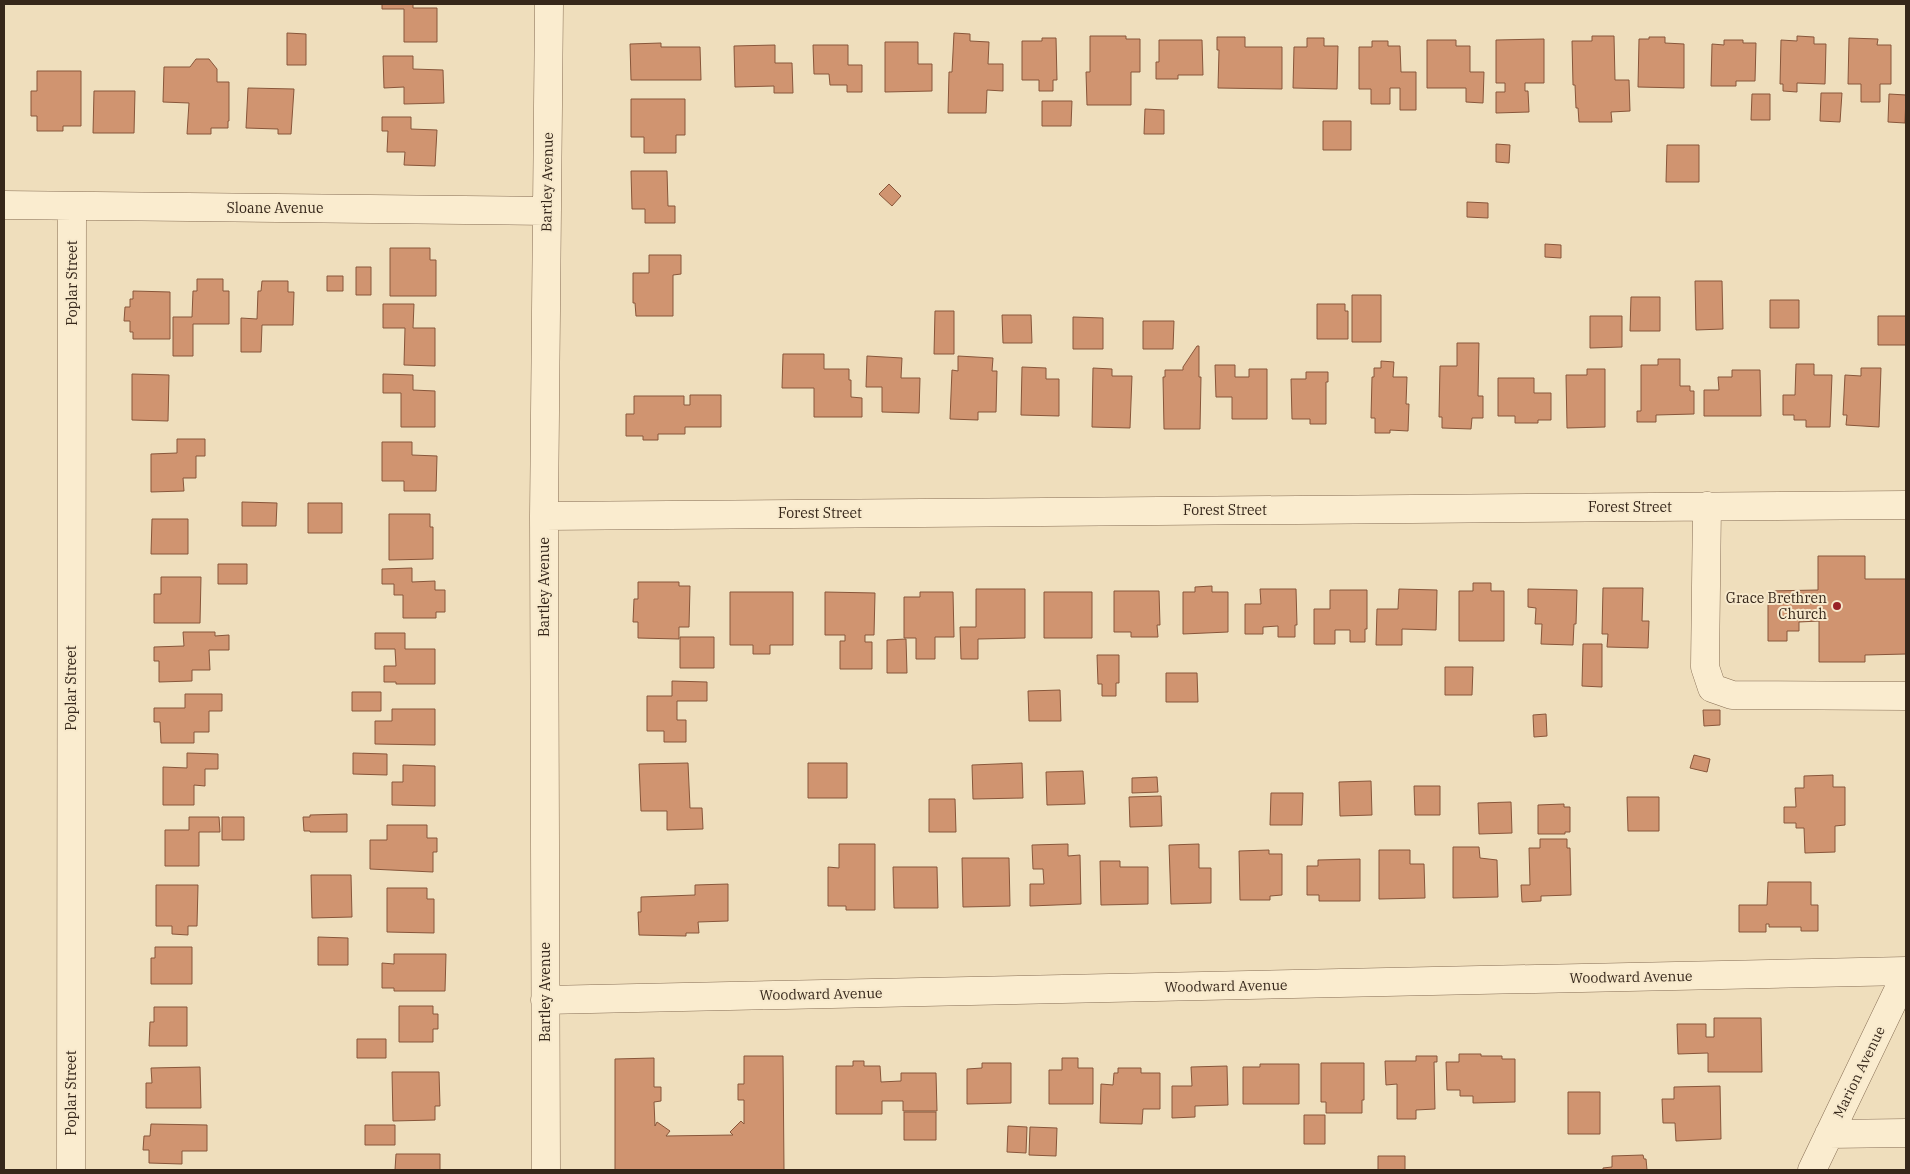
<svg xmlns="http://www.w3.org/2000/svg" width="1910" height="1174" font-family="'IBM Plex Serif',serif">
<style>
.building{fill:#d09470;stroke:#88563a}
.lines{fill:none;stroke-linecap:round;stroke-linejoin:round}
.minor-casing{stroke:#876e55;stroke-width:29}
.minor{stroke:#faeccf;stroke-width:28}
.poi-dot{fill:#992227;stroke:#f7e9cc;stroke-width:2}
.labels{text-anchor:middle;stroke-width:4;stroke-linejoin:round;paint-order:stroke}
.street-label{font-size:14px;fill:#36271a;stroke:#f7e9cc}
.poi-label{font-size:14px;fill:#36271a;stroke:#f7e9cc;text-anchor:end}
</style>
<rect width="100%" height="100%" fill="#efdebc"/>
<path class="building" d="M382 4H413V8H437V42H404V9H382Z
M287 33 306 34V65H287Z
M954 33 970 34V41L989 42 988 64H1003V91L987 90 986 113H948L949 72H952Z
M1090 36H1126V39H1140V72H1131V105H1087L1086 72H1090Z
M1592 36H1614L1615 80H1629L1630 111 1611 112 1612 122H1579L1578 108H1576L1575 85H1573L1572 41H1592Z
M1797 36 1814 37V44H1826L1825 84 1797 83V92L1783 91V84H1780L1781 40 1797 41Z
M1217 37H1245V47H1282V89L1218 88 1219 50H1217Z
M1649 37H1665V43L1684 44V88L1638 87 1639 39H1649Z
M1042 38H1056L1057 80H1053V91H1039V80H1022V41H1042Z
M1307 38H1324V46H1338L1337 89 1293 88 1294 47H1307Z
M1849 38 1878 39 1877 45H1891V84H1880V102H1861V84H1848Z
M1544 39V83H1525V91H1528L1529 112 1496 113V92H1505V83H1496V40Z
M1159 40H1202L1203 75H1178V79H1156V62H1159Z
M1427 40H1456V46H1470V72H1484L1483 103 1466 102V88H1427Z
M1724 40H1743V43H1756L1755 81H1736V86H1711L1712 44 1724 45Z
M1372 41H1388V46H1400L1401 72H1416V110H1400V88H1390V104H1371V89H1359V47H1372Z
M885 42H918V64H932V91L885 92Z
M661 43V47H700L701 80H631L630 44Z
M775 45V63H792L793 93H774V86L735 87 734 46Z
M813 45H848V65H862V92H847V85H830L829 74H814Z
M383 56H413V69L443 70 444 103 404 104V87L384 88Z
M196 59H209L217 69V82H229V121H228V128H211V134H187L189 103 163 102 164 67H190Z
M37 71H81V126H63V131H37V116H31V91H37Z
M248 88 294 89 291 134H278V129L246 128Z
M94 91H135L134 133H93Z
M1821 93H1842L1840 122 1820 121Z
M1752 94H1770V120H1751Z
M1889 94 1906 95 1905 123 1888 122Z
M631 99H685V135H676V153H644V137H631Z
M1042 101H1072L1071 126H1042Z
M1145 109 1164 110V134H1144Z
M382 117H411V129L437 130 435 166 404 165 405 152H387L388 131H382Z
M1323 121H1351V150H1323Z
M1496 144 1510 145 1509 163 1496 162Z
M1667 145H1699V182H1666Z
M631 171H667L668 206H675V223H645V209H632Z
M889 184 901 196 892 206 879 194Z
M1467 202 1488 203V218L1467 217Z
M1545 244 1561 245V258L1545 257Z
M390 248H430V260H436V296H390Z
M649 255H681V274L673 275V316H636L635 303H633V273H649Z
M356 267H371V295H356Z
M327 276H343V291H327Z
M197 279H223V291H229V324H193V356H173V317H192L193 291H197Z
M262 281H288V292H294L293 325H262L261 352H241V318L257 319 258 291H261Z
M1695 281H1722L1723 329 1696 330Z
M133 291 170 292V339H133V332H130V321H124L125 307H130V299H133Z
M1352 295H1381V342H1352Z
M1631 297H1660V331H1630Z
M1770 300H1799V328H1770Z
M383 304H414L413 328H435V366L404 365 405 328H383Z
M1317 304H1345V311H1348V339H1317Z
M935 311H954V354H934Z
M1002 315H1031L1032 343H1003Z
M1590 316H1622V347L1590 348Z
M1878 316H1906V345H1878Z
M1073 317 1103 318V349H1073Z
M1143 321H1174L1173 349H1143Z
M1457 343H1479L1478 396H1483V418H1472L1471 429 1442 428V417H1439L1440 366H1457Z
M1197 346H1199V377H1201L1200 429H1164L1163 377H1165V370H1183V367Z
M783 354H824V369H849V380H851V397L862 398V417H814V388H782Z
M867 356 902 358 901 378H920L919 413 882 412V387H866Z
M958 356 993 358 992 371H997L996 412H978V420L950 419 952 370 958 371Z
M1658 359H1680V386H1690V391H1694V414L1656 415V422H1637V411H1641V365H1658Z
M1381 361 1394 362 1393 377H1407L1406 404H1409L1408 431 1390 430V433H1375V418H1371L1372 377H1374V368H1381Z
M1796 364H1814V375H1832L1830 427H1806V420H1794V415H1783V395H1795Z
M1215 365H1235V377H1249V369H1267V419H1232V397H1216Z
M1022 367 1046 368V379H1059V416L1021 415Z
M1093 368 1112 369V376H1132L1130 428 1092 427Z
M1861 368H1881L1879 427 1846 425 1847 415H1843L1845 375 1861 376Z
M1587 369H1605V427L1567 428 1566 375H1587Z
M1732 370H1760L1761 416H1704V390H1719L1718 377H1732Z
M1306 372H1328V382H1326V424H1310V419H1292L1291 379H1306Z
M132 374 169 375 168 421 132 420Z
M383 374 413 375V390L435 391V427H401V393H383Z
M1498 378H1534V393H1551V420H1538V423H1515V416H1498Z
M690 395H721V427H685V434H658V440H643V436H626V414H634V396H684V405H690Z
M177 439H205V456H196V478H183L184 491 151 492V454L177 453Z
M382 442H412V455L437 456 436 491H404V481H382Z
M242 502 277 503 276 526H242Z
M308 503H342V533H308Z
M389 514H430V527H433V559L389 560Z
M152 519H188V554H151Z
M1818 556H1865V579H1906V654L1865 655V662H1819V621L1799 622V631H1787V641H1768V591L1818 590Z
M218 564H247V584H218Z
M412 568V582L435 581V590H445V612H436V618H403V595H394V584H382V569Z
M161 577H201L200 623H154V594H161Z
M638 582H679V586H690L689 627H679V639L638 638V622H633L634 599H638Z
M1473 583H1491V591H1504V641H1459V591H1473Z
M1212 586V592H1228V632L1183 634V592H1195V587Z
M1603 588H1643L1642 621H1649L1648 648 1607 647 1608 634H1602Z
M976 589H1025V638L978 639V659H961L960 627H976Z
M1260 589H1296L1297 625H1295V637H1278V626L1263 627V634H1245V604H1261Z
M1399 589 1437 590 1436 630 1402 629V645H1376L1377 609H1398Z
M1528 589 1577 590 1576 624H1574L1573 645 1541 644 1542 624H1535L1536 608 1528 607Z
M1330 590H1367V629H1365V642H1350V630H1335V644H1314V609H1330Z
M1114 591H1159L1160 625H1157L1158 637H1131V632H1114Z
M730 592H793V645H770V654H753V645H730Z
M825 592 875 593 874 635H865V642H872V669H840V641H845V635H825Z
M920 592H953L954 637H935V659H916V638H904V597H920Z
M1044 592H1092V638H1044Z
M183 632H215V636L229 635V650H209L210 670H192V681L159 682V661H154V647L184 646Z
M375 633H405V649H435V684H396V682H384V666H396L395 649H375Z
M680 637H714V668H680Z
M906 639 907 673H887V640Z
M1583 644H1602V687L1582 686Z
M1097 655H1119V683H1116V696H1102V684H1098Z
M1445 667H1473L1472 695H1445Z
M1166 673H1197L1198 702H1166Z
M672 681 707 682V701H677V720H686V742H664V731H647V696H672Z
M1060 690 1061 721H1029L1028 691Z
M352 692H381V711H352Z
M185 694H222V711H209V732H194V743H161L160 722H154V708H185Z
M392 709H435V745L375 744V721H392Z
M1703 710H1720V725L1704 726Z
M1546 714 1547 736 1534 737 1533 715Z
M187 753 218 754V769H205V786L194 785V805H163V767L187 768Z
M353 753 387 754V775L353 774Z
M1694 755 1710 759 1707 772 1690 768Z
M688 763 690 808H702L703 829 667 830V811H641L639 764Z
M808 763H847V798H808Z
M1022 763 1023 798 973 799 972 765Z
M403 765 435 766V806L392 805V782H403Z
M1083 771 1085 804 1047 805 1046 772Z
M1833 775V787H1845V825L1835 826V852L1805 853 1804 828H1796V823H1784V807H1796L1795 788H1804V776Z
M1157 777 1158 792 1132 793V778Z
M1371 781 1372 815 1340 816 1339 782Z
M1414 786H1440V815H1415Z
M1271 793H1303L1302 825H1270Z
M1161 796 1162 826 1130 827 1129 797Z
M1627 797H1659V831H1628Z
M929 799H955L956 832H929Z
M1511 802 1512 833 1479 834 1478 803Z
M1564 804V807H1570V832H1565V834H1538V805Z
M347 814V832H310V831H304L303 817H310V815Z
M189 817H219L220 832H199V866H165V830H189Z
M222 817H244V840H222Z
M387 825H427V838H437V852H433V872L370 869V840H387Z
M1540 839H1567V848H1570L1571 895 1541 896V901L1522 902 1521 885H1530L1529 848H1540Z
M839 844H875V910H846V906H828V867L839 868Z
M1068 844V856L1080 855 1081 904 1030 906V884H1044L1043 869H1033L1032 845Z
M1199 844V868H1211V903L1171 904 1169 845Z
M1453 847H1479L1480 858 1497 860 1498 897 1453 898Z
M1269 850V854H1282V895L1270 896V900H1240L1239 851Z
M1379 850H1410V864H1424L1425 898 1379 899Z
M962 858H1009L1010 906 963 907Z
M1360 859V901H1319V895H1307V866H1318V860Z
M1100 861H1120V867H1148V904L1101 905Z
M893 867H937L938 908H894Z
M311 875H351L352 917 312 918Z
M1768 882H1811V905H1818V931H1801V927H1769V924H1766V932H1739V905H1767Z
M728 884V921L698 922 699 933H686V936L639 935 638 912H641V897L695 895V885Z
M156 885H198L197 926H188V935L172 934V926H156Z
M387 888H427V899H434V933L387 932Z
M318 937 348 938V965H318Z
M155 947H192V984H151V958H155Z
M394 954H446L445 991H394V988H382V963L394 964Z
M399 1006H433V1014H438V1029H433V1042H399Z
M154 1007H187V1046H149L150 1022H154Z
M1714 1018H1761L1762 1072H1708V1053L1678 1054 1677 1024H1706V1037H1714Z
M357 1039H386V1058H357Z
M1459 1054H1481V1056H1502V1059H1515V1102L1473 1103V1096H1460V1090H1447L1446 1062H1459Z
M744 1056H783L784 1170H615V1059L654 1058V1087H661V1101L654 1102 655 1126 657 1122 670 1131 666 1136 733 1135 730 1132 741 1121 744 1124V1100H738V1084H744Z
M1416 1056H1437V1062H1434L1435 1109 1416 1110V1119H1397V1084L1386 1085 1385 1061H1416Z
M1062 1058H1078V1068H1093V1104H1049V1070H1062Z
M853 1061H864V1066H880L881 1082 901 1081V1073H936L937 1111H903V1101H882V1114H836V1066H853Z
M982 1063H1011V1103L967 1104V1069L982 1068Z
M1321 1063H1364V1100H1362V1113H1326V1102H1321Z
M1260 1064H1299V1104H1243V1067H1260Z
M1227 1066 1228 1105 1195 1106V1117L1172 1118V1086H1192L1191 1067Z
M200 1067 201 1108H146V1083H152L151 1068Z
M1118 1068H1141V1073H1160V1109H1143L1142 1124 1100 1123 1101 1084 1113 1085 1114 1073H1118Z
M392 1072H439L440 1106H435V1120L393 1121Z
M1720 1086 1721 1139 1676 1141 1675 1123H1663L1662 1099H1674V1087Z
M1568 1092H1600V1134H1568Z
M904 1112H936V1140H904Z
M1304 1115H1325V1144H1304Z
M151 1124 207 1125V1151H182V1164L149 1163V1150H143L144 1136H150Z
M365 1125H395V1145H365Z
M1008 1126 1027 1127 1026 1153 1007 1152Z
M1030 1127 1057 1128 1056 1156 1029 1155Z
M396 1154H440V1170H395Z
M1643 1155 1644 1159H1646L1647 1170H1603V1168L1612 1167V1156Z
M1378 1156H1405V1170H1378Z"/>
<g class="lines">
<defs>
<path id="minor" d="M4 205 547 211
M1707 506 1705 667 1712 688 1732 695 1906 696
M544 516 1906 505
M545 1000 1906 971
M1829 1134 1906 1133
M71 1170 72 207
M546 1170 544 516 549 4
M1812 1170 1906 974"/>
</defs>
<use href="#minor" class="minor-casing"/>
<use href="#minor" class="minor"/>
</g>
<circle class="poi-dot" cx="1837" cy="606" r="5"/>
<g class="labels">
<g class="street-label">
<text transform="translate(547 182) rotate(-89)" y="5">Bartley Avenue</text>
<text x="275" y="213">Sloane Avenue</text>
<text transform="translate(72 283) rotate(-90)" y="5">Poplar Street</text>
<text x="1630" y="512">Forest Street</text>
<text x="1225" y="515">Forest Street</text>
<text x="820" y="518">Forest Street</text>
<text transform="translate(544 587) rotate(-90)" y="5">Bartley Avenue</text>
<text transform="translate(71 688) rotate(-90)" y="5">Poplar Street</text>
<text transform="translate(1631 977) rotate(-1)" y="5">Woodward Avenue</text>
<text transform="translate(1226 986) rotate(-1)" y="5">Woodward Avenue</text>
<text transform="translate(545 992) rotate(-90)" y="5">Bartley Avenue</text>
<text transform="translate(821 994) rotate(-1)" y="5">Woodward Avenue</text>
<text transform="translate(1859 1072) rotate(-64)" y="5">Marion Avenue</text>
<text transform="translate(71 1093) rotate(-90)" y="5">Poplar Street</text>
</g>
<g class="poi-label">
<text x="1827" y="603">Grace Brethren<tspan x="1827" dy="16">Church</tspan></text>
</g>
</g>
<rect width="1910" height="1174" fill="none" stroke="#36271a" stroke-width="10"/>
</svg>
